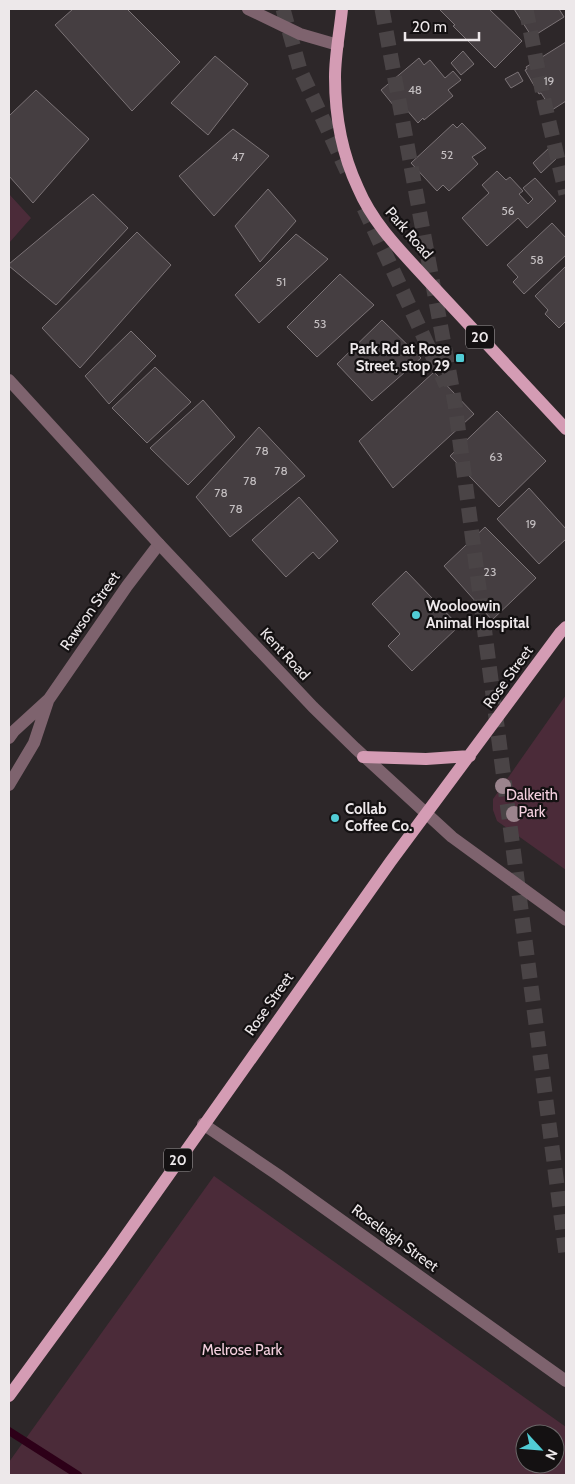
<svg xmlns="http://www.w3.org/2000/svg" width="575" height="1484" font-family="Cabin,sans-serif">
<style>
.green{fill:#4b2b39;fill-rule:evenodd}
.lines{fill:none;stroke-linecap:round;stroke-linejoin:round}
.stream{stroke:#2d0018;stroke-width:8}
.building{fill:#453e41;stroke:#7b7376}
.motorway-tunnel{stroke:#4a4446;stroke-width:15;stroke-dasharray:15 8;stroke-linecap:butt}
.minor{stroke:#7e636e;stroke-width:12}
.tertiary{stroke:#7e636e;stroke-width:12}
.primary{stroke:#d49cb4;stroke-width:12}
.tree{fill:#9b848d}
.poi-dot{fill:#51ccd5;stroke:#141112;stroke-width:2}
.labels{text-anchor:middle;stroke-width:4.5;stroke-linejoin:round;paint-order:stroke}
.number-label{font-size:12px;fill:#c3bec0}
.shield{fill:#141112;stroke:#aca8a9;stroke-width:1}
.shield-label{font-size:14px;font-weight:bold;fill:#ede8ea}
.street-label{font-size:15px;fill:#ede8ea;stroke:#141112}
.poi-label{font-size:15px;font-weight:bold;fill:#ede8ea;stroke:#141112;text-anchor:start}
.park-label{font-size:15px;fill:#f5d0df;stroke:#141112}
</style>
<rect width="100%" height="100%" fill="#2d2729"/>
<path class="green" d="M9 194 31 218 9 243Z
M566 695V870L497 821 493 810V799Z
M214 1176 566 1427V1475H9V1462ZM525 1434H555V1464H525Z"/>
<g class="lines">
<path class="stream" d="M9 1431 78 1475"/>
</g>
<path class="building" d="M73 9H127L180 62 132 111 55 25Z
M441 9H489L522 41 495 68 453 26 455 25 440 10Z
M514 9H559L564 17 532 37Z
M566 42V101L552 110 541 93 539 94 525 70 527 69 526 67Z
M463 51 474 64 461 75 451 63Z
M215 56 248 84 208 135 171 103Z
M419 58 424 65 430 60 445 78 453 71 461 80 448 90 453 96 424 120 423 118 418 123 399 101 394 106 381 90Z
M518 72 523 81 511 88 505 79Z
M36 90 89 139 33 203 9 176V116Z
M462 123 486 148 472 157 478 164 449 191 443 185 437 191 411 163 453 124 457 128Z
M233 129 269 156 214 216 179 176Z
M550 147 558 157 541 173 533 163Z
M497 171 506 180 510 177 523 191 519 194 528 204 533 199 523 188 535 178 556 201 527 228 518 218 487 246 462 218 489 193 482 185Z
M268 189 296 221 260 262 235 226Z
M93 194 128 228 56 305 9 266V264Z
M552 223 566 238V255L524 294 513 282 518 277 507 265Z
M137 232 171 265 80 368 42 328Z
M296 234 328 259 259 323 235 295Z
M566 266V321L559 328 545 314 548 310 535 296Z
M340 274 374 305 317 357 287 327Z
M382 320 421 358 372 401 337 364Z
M131 331 156 356 109 404 85 376Z
M155 367 191 402 147 443 112 408Z
M434 372 474 414 393 488 359 441Z
M203 400 235 437 188 485 150 448Z
M497 411 546 461 499 507 450 456Z
M259 427 305 476 230 537 196 497Z
M529 488 566 529V539L539 564 497 519Z
M299 497 338 541 319 559 313 552 286 577 252 540Z
M485 527 536 578 492 620 444 566Z
M406 571 459 626 412 671 388 646 400 634 372 604Z"/>
<g class="lines">
<path class="motorway-tunnel" d="M283 9 300 70 347 171
M382 9 455 404 566 1254
M526 9 545 105 566 194
M364 208 446 385"/>
<path class="minor" d="M248 9 300 34 338 45
M9 738 14 731 49 699 127 586 159 544
M9 785 34 743 48 701
M203 1124 278 1175 566 1381"/>
<path class="tertiary" d="M9 380 159 544 313 707 355 748 452 837 566 920"/>
<path class="primary" d="M342 9C340 31 335 54 335 77 335 114 342 154 358 188 374 226 404 254 431 284 476 333 521 381 566 429
M363 757 426 759 470 756
M9 1396 110 1258 391 861 560 633 566 627"/>
</g>
<g class="tree">
<circle cx="503" cy="786" r="8"/>
<circle cx="514" cy="814" r="8"/>
</g>
<g class="poi-dot">
<rect x="455" y="353" width="10" height="10" rx="2.5"/>
<circle cx="416" cy="615" r="5"/>
<circle cx="335" cy="818" r="5"/>
</g>
<g class="labels">
<g class="number-label">
<text x="549" y="85">19</text>
<text x="415" y="94">48</text>
<text x="447" y="159">52</text>
<text x="238" y="161">47</text>
<text x="508" y="215">56</text>
<text x="537" y="264">58</text>
<text x="281" y="286">51</text>
<text x="320" y="328">53</text>
<text x="262" y="455">78</text>
<text x="496" y="461">63</text>
<text x="281" y="475">78</text>
<text x="250" y="485">78</text>
<text x="221" y="497">78</text>
<text x="236" y="513">78</text>
<text x="531" y="528">19</text>
<text x="490" y="576">23</text>
</g>
<g class="shield">
<rect x="466" y="325.5" width="28" height="23" rx="4"/>
<rect x="164" y="1148.5" width="28" height="23" rx="4"/>
</g>
<g class="shield-label">
<text x="480" y="342">20</text>
<text x="178" y="1165">20</text>
</g>
<g class="street-label">
<text transform="translate(409 233) rotate(49)" y="5">Park Road</text>
<text transform="translate(90 611) rotate(-55)" y="5">Rawson Street</text>
<text transform="translate(285 654) rotate(47)" y="5">Kent Road</text>
<text transform="translate(508 677) rotate(-54)" y="5">Rose Street</text>
<text transform="translate(269 1004) rotate(-55)" y="5">Rose Street</text>
<text transform="translate(395 1238) rotate(36)" y="5">Roseleigh Street</text>
</g>
<g class="poi-label">
<text x="450" y="354" text-anchor="end">Park Rd at Rose<tspan x="450" dy="17">Street, stop 29</tspan></text>
<text x="426" y="611">Wooloowin<tspan x="426" dy="17">Animal Hospital</tspan></text>
<text x="345" y="814">Collab<tspan x="345" dy="17">Coffee Co.</tspan></text>
</g>
<g class="park-label">
<text x="532" y="800">Dalkeith<tspan x="532" dy="17">Park</tspan></text>
<text x="242" y="1355">Melrose Park</text>
</g>
</g>
<rect width="575" height="1484" fill="none" stroke="#ede8ea" stroke-width="20"/>
<g transform="translate(540 1449) rotate(116)"><circle r="24" fill="#141112" stroke="#6b6768"/>
<path d="M0-4L9 19L0 12L-9 19Z" fill="#51ccd5"/>
<text y="-8" font-size="14" font-weight="bold" text-anchor="middle" fill="#ede8ea">N</text>
</g>
<path d="M405 32v8h74v-8" fill="none" stroke="#ede8ea" stroke-width="2.5"/>
<text x="412" y="32" font-size="15" fill="#ede8ea" stroke="#141112" stroke-width="4" paint-order="stroke">20 m</text>
</svg>
